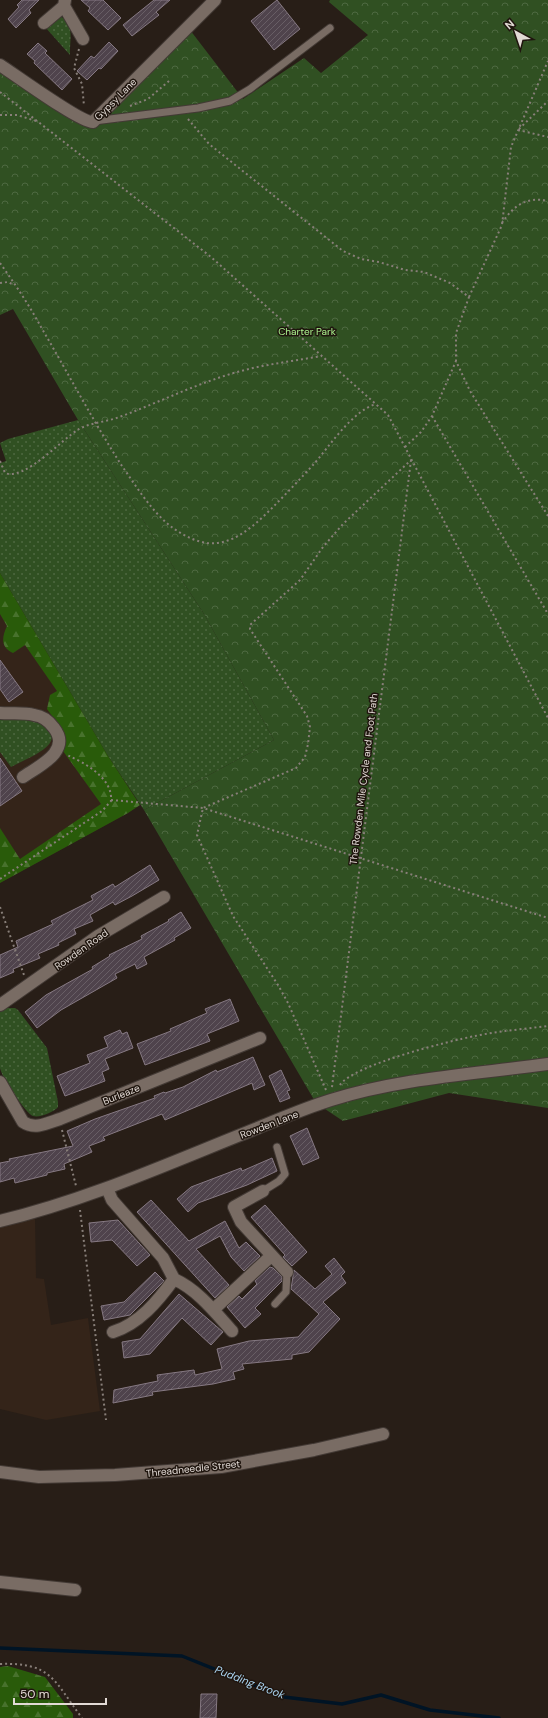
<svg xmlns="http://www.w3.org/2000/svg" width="548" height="1718" font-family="'DM Sans',sans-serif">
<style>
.built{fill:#342419}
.grass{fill:url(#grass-dots)}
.forest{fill:url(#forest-firs)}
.park{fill:url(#park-crowns)}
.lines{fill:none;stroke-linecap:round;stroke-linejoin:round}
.stream{stroke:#001425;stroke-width:3.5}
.building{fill:url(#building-hatch);stroke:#867983}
.lane-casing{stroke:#433a35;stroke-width:9}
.street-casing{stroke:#433a35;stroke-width:14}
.path{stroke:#887f79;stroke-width:2;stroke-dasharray:2 3;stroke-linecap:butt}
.lane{stroke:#796c64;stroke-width:7}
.street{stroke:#796c64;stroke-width:12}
.labels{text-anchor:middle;stroke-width:3;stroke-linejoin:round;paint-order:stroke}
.street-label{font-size:10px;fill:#e2dad5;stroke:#1f150e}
.park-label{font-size:10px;fill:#adf48f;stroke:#1f150e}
.water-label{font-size:11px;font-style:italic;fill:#aad4f1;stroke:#1f150e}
</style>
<defs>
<pattern id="grass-dots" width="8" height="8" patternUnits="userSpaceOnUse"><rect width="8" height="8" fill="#305022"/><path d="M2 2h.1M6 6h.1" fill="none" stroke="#4e6941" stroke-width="1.8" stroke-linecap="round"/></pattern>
<pattern id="forest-firs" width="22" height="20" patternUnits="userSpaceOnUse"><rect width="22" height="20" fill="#295b0a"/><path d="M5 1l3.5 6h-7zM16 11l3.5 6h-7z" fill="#48722d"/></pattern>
<pattern id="park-crowns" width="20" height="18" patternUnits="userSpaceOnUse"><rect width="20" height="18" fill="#305022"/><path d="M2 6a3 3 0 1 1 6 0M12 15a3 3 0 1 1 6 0" fill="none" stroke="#4e6941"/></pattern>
<pattern id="building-hatch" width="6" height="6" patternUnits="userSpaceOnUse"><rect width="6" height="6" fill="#4f434c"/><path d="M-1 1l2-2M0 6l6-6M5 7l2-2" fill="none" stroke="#685e65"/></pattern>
</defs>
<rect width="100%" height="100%" fill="#281e17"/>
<path class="built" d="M0 573 108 756 140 805 128 813 0 883Z
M35 1217 36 1278 44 1279 51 1325 88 1318 100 1411 46 1420 0 1409V1226Z"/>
<path class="grass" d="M59 16C76 22 69 42 70 55L45 27Z
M78 420 204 614 274 740 144 810 108 756 0 573V463L6 461 0 443 8 439Z
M28 717C79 739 36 754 11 767L0 752V719Z
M7 1008H15L18 1010 47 1048 58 1102V1107C54 1112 40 1118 33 1116 26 1114 1 1076 0 1068 0 1052 0 1029 0 1012Z"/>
<path class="forest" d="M0 573 108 756 140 805 128 813 0 883V828L20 859 101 804 63 751V731L47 709 50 695 57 691 25 645 13 653C0 647 2 637 7 626L0 614Z
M8 1666 45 1677 73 1714V1718H0V1667Z"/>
<path class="park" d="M330 0H548V1108L449 1093 343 1121 316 1103 144 810 274 740 204 614 78 420 13 309 0 315V69L84 125 190 30 243 99 304 58 321 73 368 35 329 2Z"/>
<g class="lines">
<path class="stream" d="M0 1648 182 1656 284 1697 342 1704 381 1695 430 1710 499 1718"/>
</g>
<path class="building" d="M22 0H39L29 10 31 13 16 28 8 19 19 7 17 5Z
M81 0H103L121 18 108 30 88 11 90 8Z
M154 0H170L156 12 159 15 132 36 123 25Z
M277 0 300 29 274 50 251 21Z
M109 42 118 51 101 69 99 68 87 80 77 71 91 56 94 58Z
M38 43 47 51 45 53 72 79 62 90 34 63 35 61 27 54Z
M0 660 23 692 9 702 0 689Z
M0 758 22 791 0 806Z
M150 865 159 880 132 896 115 905 113 902 90 915 93 921 74 929 76 934 58 943 59 945 38 954 40 958 13 969 14 972 0 978V955L18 947 16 941 53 924 51 921 93 900 91 896 113 884 115 887Z
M181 912 191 928 174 938 175 940 144 957 147 964 137 969 135 964 115 974 117 978 61 1010 37 1028 25 1012 46 995 93 969 92 967 110 956 109 955 142 939 141 936 169 921 168 920Z
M230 999 239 1021 207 1034 210 1041 145 1065 137 1044 171 1031 170 1029 207 1013 205 1009Z
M120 1030 122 1034 127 1032 133 1048 105 1059 109 1069 102 1072 105 1081 65 1096 57 1076 90 1063 87 1055 108 1047 104 1037Z
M253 1057 265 1085 254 1090 252 1083 165 1120 162 1114 103 1137 105 1140 89 1146 92 1152 64 1164 65 1169 47 1173V1175L15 1183 14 1178 0 1182V1163L10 1161 9 1159 73 1146 67 1131 95 1119 155 1098 154 1096 164 1092 165 1093 183 1087 216 1070 217 1072Z
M281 1070 290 1090 287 1091 290 1098 280 1102 269 1076Z
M307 1128 319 1158 303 1165 290 1136Z
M272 1158 277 1171 247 1185 198 1203 188 1212 177 1199 191 1187 241 1168 242 1171Z
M151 1200 189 1241 225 1221 239 1248 246 1242 260 1256 244 1271 231 1257 220 1236 196 1249 229 1285 215 1298 137 1212Z
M265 1205 307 1252 292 1266 283 1257 285 1255 251 1217Z
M118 1220 150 1255 137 1266 112 1240 91 1242 89 1223Z
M334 1258 345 1272 341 1276 346 1283 323 1302 340 1319 309 1352 292 1355V1359L242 1364 244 1369 233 1372 235 1379 213 1384 152 1392 153 1395 113 1403 114 1390 158 1381 157 1375 194 1370 195 1375 222 1369 217 1349 249 1341 298 1337 319 1314 291 1289 294 1270 315 1289 332 1274 325 1266Z
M270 1267 273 1268 282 1277V1281L255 1308 261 1314 245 1328 227 1307 239 1296 242 1299 257 1284 255 1281Z
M155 1272 164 1281 130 1315 104 1320 101 1306 124 1302Z
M179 1294 223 1332 211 1345 182 1318 150 1354 124 1358 122 1342 140 1339Z
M201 1694H217L216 1718H200Z"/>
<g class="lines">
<defs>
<path id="lane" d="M94 121 198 108 230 101 250 89 330 28
M263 1191 279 1181 285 1174 277 1147
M275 1304 286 1292 287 1272"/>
<path id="street" d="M65 0 64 6 83 39
M44 23 64 6
M0 65C14 74 81 123 93 122L215 0
M0 713C11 714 23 712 34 715 42 716 49 721 54 728 72 751 39 766 23 777
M0 1005 98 936 164 897
M0 1082 23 1122C35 1130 48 1123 60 1119L260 1038
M107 1188 112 1200 163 1258 174 1279C158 1301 139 1324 113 1332
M263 1191 234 1207 241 1222 287 1272
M0 1221C88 1200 172 1162 255 1129 280 1119 305 1108 331 1100 401 1078 476 1074 548 1064
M174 1279C198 1290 215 1312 232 1331
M213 1310 271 1256
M0 1472 39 1477 115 1475 221 1467 314 1450 383 1434
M0 1582 75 1590"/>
</defs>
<use href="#lane" class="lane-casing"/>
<use href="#street" class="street-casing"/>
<path class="path" d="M79 49 74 68 82 84 84 106
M0 92 211 257 388 415 548 718
M130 106 148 99 169 81
M0 115H17L36 121
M188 119 209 144 343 251 361 259 379 262 405 270 424 272 450 283 469 297 456 333V361L470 391 548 516
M519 129 548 101
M518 130 548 137
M502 223C513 206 527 196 548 201
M0 263C15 284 29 305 41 327 68 373 93 421 122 466 136 486 150 509 169 525 179 533 193 541 207 543 234 546 256 524 274 506 287 493 300 479 313 465 329 447 352 411 376 404
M0 283 8 282 14 285
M469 297 502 225 511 147 548 61
M432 416 548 614
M405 447 421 432 432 416 456 361
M0 461 5 473C25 481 62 439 79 429 92 422 108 422 122 416 165 400 208 378 253 368 276 363 299 360 322 356
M111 800 203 808 548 918
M0 879 102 811 111 801C113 778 85 763 67 755
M0 907 24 975
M340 1085C353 1065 449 1041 475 1036 499 1031 524 1029 548 1026
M332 1087 411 460
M326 1090 288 1003 278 985 233 916 197 835 203 808 296 768 305 757 308 744 310 727 307 716 250 629V625L300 580 323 547 343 524 411 460
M62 1130 76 1186
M80 1210 106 1420
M0 1664C52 1662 54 1681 82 1718"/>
<use href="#lane" class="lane"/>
<use href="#street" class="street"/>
</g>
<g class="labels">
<g class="street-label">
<text transform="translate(115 99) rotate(-45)" y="4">Gypsy Lane</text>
<text transform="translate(363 779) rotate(-83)" y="4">The Rowden Mile Cycle and Foot Path</text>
<text transform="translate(81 949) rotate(-35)" y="4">Rowden Road</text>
<text transform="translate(121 1094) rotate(-22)" y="4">Burleaze</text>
<text transform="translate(269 1124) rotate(-21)" y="4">Rowden Lane</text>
<text transform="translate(193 1468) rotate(-6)" y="4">Threadneedle Street</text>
</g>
<g class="park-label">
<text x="307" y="335">Charter Park</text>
</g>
<g class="water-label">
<text transform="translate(250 1682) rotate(21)" y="4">Pudding Brook</text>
</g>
</g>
<g transform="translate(516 32) rotate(320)" stroke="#1f150e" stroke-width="3" paint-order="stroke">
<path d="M0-3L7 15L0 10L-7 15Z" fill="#e2dad5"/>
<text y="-6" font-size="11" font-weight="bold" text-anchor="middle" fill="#e2dad5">N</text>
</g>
<path d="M14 1698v6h92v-6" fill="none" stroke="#e2dad5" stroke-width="2"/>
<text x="20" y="1698" font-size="12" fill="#e2dad5" stroke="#1f150e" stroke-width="3" paint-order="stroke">50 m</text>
</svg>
